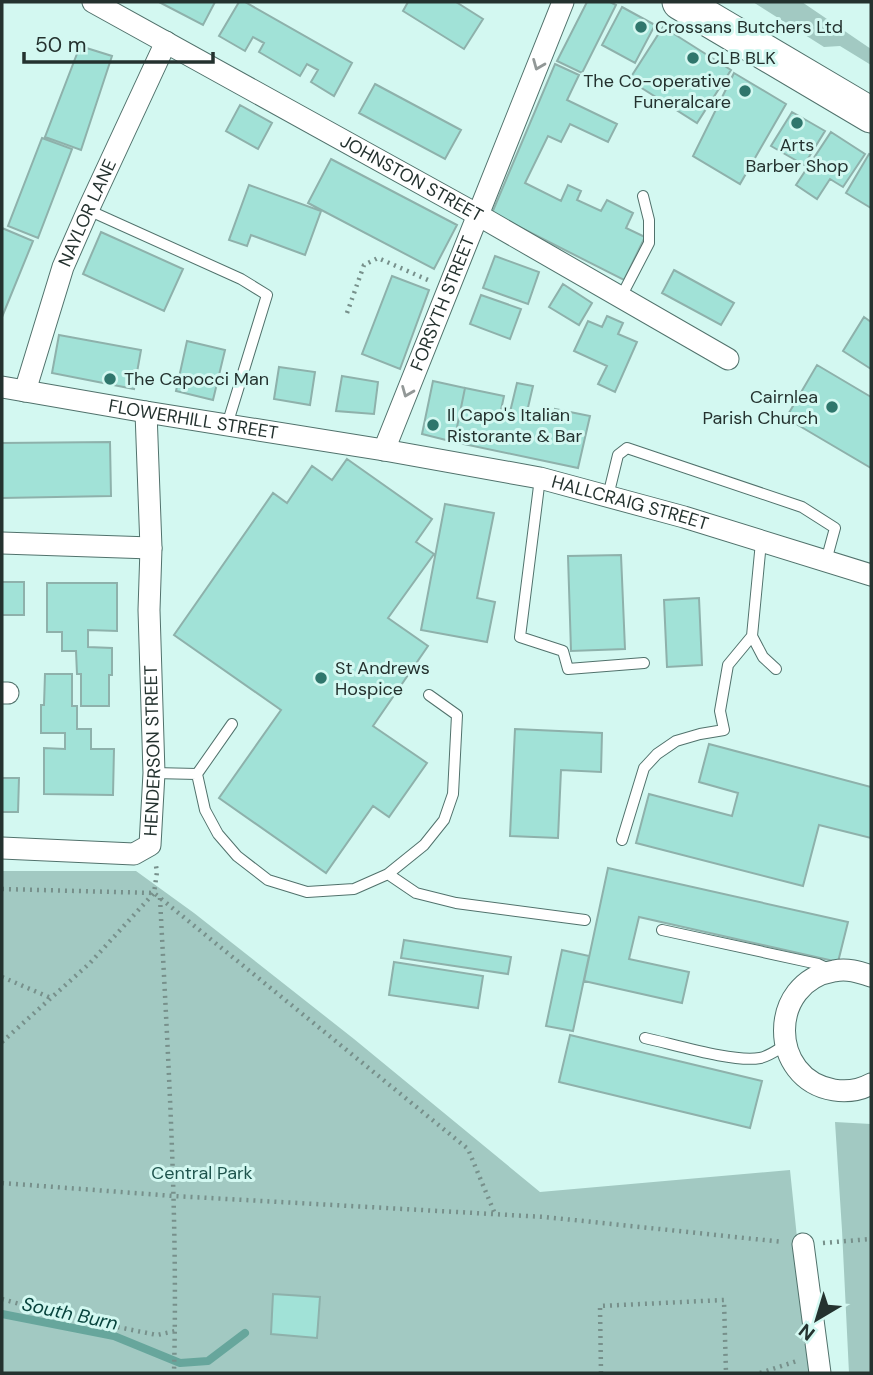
<svg xmlns="http://www.w3.org/2000/svg" width="873" height="1375" font-family="'DM Sans',sans-serif">
<style>
.green{fill:#a2c9c2}
.lines{fill:none;stroke-linecap:round;stroke-linejoin:round}
.stream{stroke:#67a69c;stroke-width:8}
.building{fill:#a1e2d7;stroke:#8eb1ab;stroke-width:2}
.lane-casing{stroke:#51726c;stroke-width:12}
.street-casing{stroke:#51726c;stroke-width:23}
.primary-casing{stroke:#51726c;stroke-width:37}
.path{stroke:#77908b;stroke-width:4.5;stroke-dasharray:2 5;stroke-linecap:butt}
.lane{stroke:#fff;stroke-width:10}
.street{stroke:#fff;stroke-width:21}
.primary{stroke:#fff;stroke-width:35}
.oneway{stroke:#929897}
.poi-dot{fill:#2f766c;stroke:#d3f8f1;stroke-width:2.5}
.labels{text-anchor:middle;stroke-width:6;stroke-linejoin:round;paint-order:stroke}
.poi-label{font-size:18px;fill:#24322f;stroke:#d3f8f1;text-anchor:start}
.street-label{font-size:18px;fill:#24322f;stroke:#d3f8f1}
.park-label{font-size:18px;fill:#1e544d;stroke:#d3f8f1}
.water-label{font-size:19px;font-style:italic;fill:#08443d;stroke:#d3f8f1}
</style>
<rect width="100%" height="100%" fill="#d3f8f1"/>
<path class="green" d="M753 2H802L871 49V65L840 46 824 47Z
M2 871H136L194 913 354 1039 540 1192 790 1170 811 1373H2Z
M835 1122 871 1124V1373H849L842 1230Z"/>
<g class="lines">
<path class="stream" d="M2 1314 114 1336 180 1363 208 1361 245 1333"/>
</g>
<path class="building" d="M159 2H215L203 25Z
M239 2H245L352 63 334 96 311 82 318 70 307 64 300 76 259 52 264 43 253 37 245 51 219 36Z
M408 2H456L483 19 464 49 403 11Z
M587 2H610L616 5 582 73 557 61Z
M622 7 655 25 635 63 602 45Z
M663 27 731 70 697 123 629 80Z
M80 46 112 56 81 150 45 137Z
M555 64 579 75 567 100 617 124 608 142 570 124 561 142 548 136 525 183 561 201 568 185 581 191 577 200 601 211 607 200 633 213 626 228 645 237 624 280 492 213Z
M734 73 786 104 740 184 693 156Z
M375 84 461 130 445 159 359 113Z
M240 105 272 123 258 149 226 131Z
M792 112 825 131 804 165 771 146Z
M831 132 865 154 843 187 830 179 817 199 796 185Z
M42 138 72 149 38 238 8 226Z
M869 154 871 155V208L846 193Z
M331 159 457 225 434 269 308 203Z
M249 185 321 211 305 255 251 235 247 246 229 240Z
M2 228 33 241 2 317Z
M101 232 183 269 164 311 83 274Z
M495 256 539 272 528 304 483 288Z
M674 270 734 303 721 325 662 293Z
M392 276 429 290 400 369 362 354Z
M563 284 592 303 579 325 549 307Z
M481 295 521 309 510 339 470 324Z
M607 316 623 323 618 334 637 342 615 392 598 384 607 366 574 351 588 321 602 327Z
M864 317 871 322V369L843 351Z
M59 335 141 350 134 389 52 373Z
M187 341 225 350 213 400 176 391Z
M817 365 871 397V468L786 418Z
M279 367 315 372 310 405 274 399Z
M342 376 378 382 374 414 336 411Z
M433 381 465 388 454 442 422 434Z
M517 383 533 386 526 416 553 422 555 409 590 416 578 468 454 442 465 388 504 396 501 410 510 412Z
M110 442 111 496 2 498V443Z
M347 459 432 519 416 542 434 554 388 618 428 646 373 726 427 763 389 817 373 806 326 873 219 798 281 710 174 635 273 493 287 503 312 466 332 480Z
M445 504 494 513 477 598 495 602 487 642 421 630Z
M621 555 625 649 571 651 568 556Z
M2 582H24V615H2Z
M47 583H117V631L88 630V647L112 648V675H109V706H81V674H77L76 651H62V632H47Z
M699 598 702 665 667 667 664 600Z
M45 674H72V706H77V729H91V749H114L113 795 44 794V748L65 749V733H41V705H44Z
M515 729 602 733 601 772 561 770 558 838 510 836Z
M709 744 871 787V838L819 825 803 886 636 843 649 794 732 816 738 793 699 782Z
M2 778H19L18 812H2Z
M608 868 848 922 838 962 639 917 629 959 689 972 682 1003 584 981Z
M404 940 511 957 508 974 401 958Z
M562 950 589 956 573 1031 546 1026Z
M394 962 483 976 478 1008 389 995Z
M570 1035 762 1081 750 1128 559 1082Z
M273 1294 320 1297 317 1338 271 1334Z"/>
<g class="lines">
<defs>
<path id="lane" d="M88 210 241 279 267 295 227 425
M621 297 649 243V220L643 196
M540 478 520 637 563 651 568 669 644 663
M608 496 618 455 627 448 802 507 835 528 826 561
M761 542 752 636 763 657 776 669
M232 724 197 774 205 810 218 834 237 856 268 880 307 892 354 889 388 874 424 845 444 820 453 794 457 715 429 695
M154 773 197 774
M622 840 644 768 657 754 676 741 700 734 724 730 720 711 728 665 752 636
M388 874 416 893 456 903 585 920
M662 930 818 964 831 970
M645 1038C673 1044 734 1063 760 1058 770 1056 777 1050 785 1045"/>
<g id="street">
<path id="s1" d="M93 2 478 215 728 359"/>
<path id="s2" d="M2 387 146 412 384 450 540 478 684 517 871 575"/>
<path id="s3" d="M25 391 63 267 88 210 166 42"/>
<path id="s4" d="M384 450 563 2"/>
<path d="M2 543 151 548"/>
<path d="M2 693H8"/>
<path id="s5" d="M2 848 134 854 150 845 154 773 149 610 151 548 146 412"/>
<path d="M871 976C859 972 847 968 834 971 768 982 768 1079 834 1090 847 1092 860 1090 871 1084"/>
<path d="M803 1244 820 1373"/>
</g>
<path id="primary" d="M680 2 871 115"/>
</defs>
<use href="#lane" class="lane-casing"/>
<use href="#street" class="street-casing"/>
<use href="#primary" class="primary-casing"/>
<path class="path" d="M347 313 364 265 378 258 428 280
M2 889 154 893 468 1149 495 1214
M160 898C168 1057 178 1215 174 1373
M2 977 51 998
M2 1042 90 963 154 893 157 872 156 866
M2 1183 174 1196 545 1217 783 1242
M823 1243 871 1239
M2 1299 58 1315 157 1335 175 1331
M601 1373 600 1306 724 1300 726 1373
M760 1373 797 1361"/>
<use href="#lane" class="lane"/>
<use href="#street" class="street"/>
<use href="#primary" class="primary"/>
</g>
<defs><path id="oneway-chevron" d="M-2-3.5L2.5 0L-2 3.5" fill="none" stroke-width="1.6" stroke-linecap="round" stroke-linejoin="round" transform="scale(1.75)"/></defs>
<g class="oneway">
<use href="#oneway-chevron" transform="translate(538 65) rotate(112)"/>
<use href="#oneway-chevron" transform="translate(407 392) rotate(112)"/>
</g>
<g class="poi-dot">
<circle cx="641" cy="27" r="7"/>
<circle cx="693" cy="58" r="7"/>
<circle cx="745" cy="91" r="7"/>
<circle cx="797" cy="123" r="7"/>
<circle cx="110" cy="379" r="7"/>
<circle cx="832" cy="407" r="7"/>
<circle cx="433" cy="425" r="7"/>
<circle cx="321" cy="678" r="7"/>
</g>
<g class="labels">
<g class="poi-label">
<text x="655" y="33">Crossans Butchers Ltd</text>
<text x="707" y="64">CLB BLK</text>
<text x="731" y="87" text-anchor="end">The Co-operative<tspan x="731" dy="21">Funeralcare</tspan></text>
<text x="797" y="151" text-anchor="middle">Arts<tspan x="797" dy="21">Barber Shop</tspan></text>
<text x="124" y="385">The Capocci Man</text>
<text x="818" y="403" text-anchor="end">Cairnlea<tspan x="818" dy="21">Parish Church</tspan></text>
<text x="447" y="421">Il Capo's Italian<tspan x="447" dy="21">Ristorante &amp; Bar</tspan></text>
<text x="335" y="674">St Andrews<tspan x="335" dy="21">Hospice</tspan></text>
</g>
<g class="street-label">
<text dy="6" stroke="none"><textPath href="#s1" startOffset="364">JOHNSTON STREET</textPath></text>
<text dy="6" stroke="none"><textPath href="#s3" startOffset="189">NAYLOR LANE</textPath></text>
<text dy="6" stroke="none"><textPath href="#s4" startOffset="158">FORSYTH STREET</textPath></text>
<text dy="6" stroke="none"><textPath href="#s2" startOffset="194">FLOWERHILL STREET</textPath></text>
<text dy="6" stroke="none"><textPath href="#s2" startOffset="639">HALLCRAIG STREET</textPath></text>
<text dy="6" stroke="none"><textPath href="#s5" startOffset="245">HENDERSON STREET</textPath></text>
</g>
<g class="park-label">
<text x="202" y="1179">Central Park</text>
</g>
<g class="water-label">
<text transform="translate(70 1313) rotate(12)" y="7">South Burn</text>
</g>
</g>
<rect width="873" height="1375" fill="none" stroke="#24322f" stroke-width="7"/>
<g transform="translate(817 1319) rotate(218)" stroke="#d3f8f1" stroke-width="5" paint-order="stroke">
<path d="M0-5L12 26L0 18L-12 26Z" fill="#24322f"/>
<text y="-10" font-size="19" font-weight="bold" text-anchor="middle" fill="#24322f">N</text>
</g>
<path d="M24 52v10h189v-10" fill="none" stroke="#24322f" stroke-width="3.5"/>
<text x="35" y="52" font-size="21" fill="#24322f" stroke="#d3f8f1" stroke-width="5" paint-order="stroke">50 m</text>
</svg>
